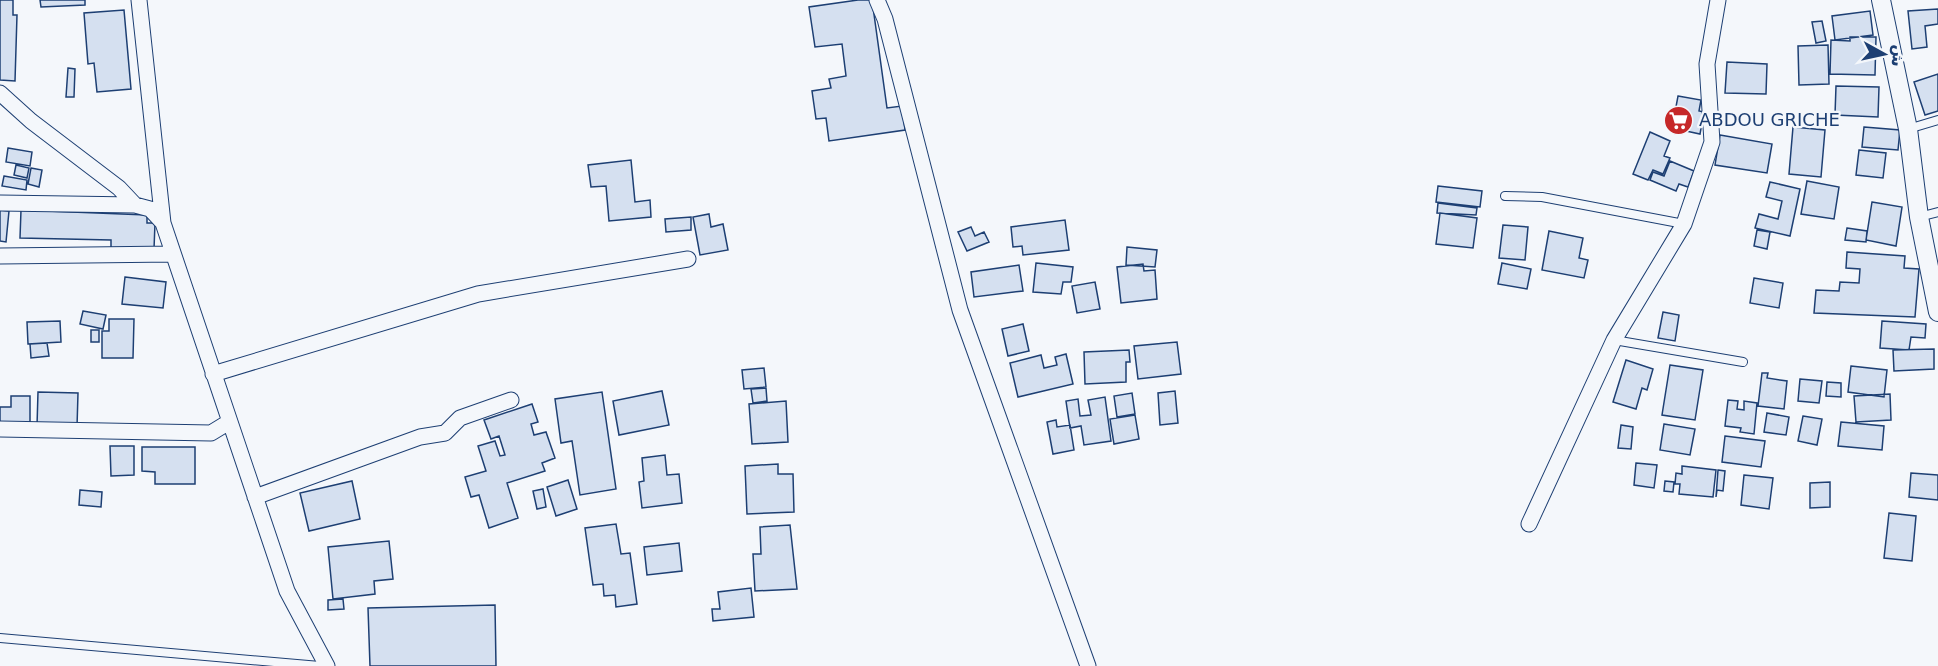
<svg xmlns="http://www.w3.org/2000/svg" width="1938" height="666" font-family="'DejaVu Sans','Noto Sans Arabic',sans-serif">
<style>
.building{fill:#d5e0f0;stroke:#1d3f73;stroke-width:1.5}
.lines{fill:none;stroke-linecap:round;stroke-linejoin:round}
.service-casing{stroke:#1d3f73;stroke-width:10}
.minor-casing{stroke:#1d3f73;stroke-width:17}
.tertiary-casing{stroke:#1d3f73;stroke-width:20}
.service{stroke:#f4f7fb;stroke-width:8}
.minor{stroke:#f4f7fb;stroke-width:15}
.tertiary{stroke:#f4f7fb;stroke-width:18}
.labels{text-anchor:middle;stroke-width:4.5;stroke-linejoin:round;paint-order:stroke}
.poi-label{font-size:18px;fill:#1d3f73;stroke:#f4f7fb;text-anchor:start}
</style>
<rect width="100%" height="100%" fill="#f4f7fb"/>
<path class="building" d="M0 0H13V15H17L15 81 0 80Z
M40 0H85V5L41 7Z
M858 0H872L887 108 902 106 905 130 829 141 826 118 816 119 812 91 831 88 829 79 846 76 842 44 815 47 809 7Z
M1938 9V24L1925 26 1927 47 1912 49 1908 11Z
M124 10 131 89 97 92 94 63 88 64 84 13Z
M1870 11 1873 35 1835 40 1832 16Z
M1822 21 1826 41 1816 43 1812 22Z
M1850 37H1876L1875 75 1830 74 1831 40 1850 41Z
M1828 45 1829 84 1799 85 1798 46Z
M1727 62 1767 64 1766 94 1725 93Z
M68 68 75 69 74 97H66Z
M1938 74V111L1925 115 1914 82Z
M1836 86 1879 87 1878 117 1835 115Z
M1678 96 1701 100 1699 111 1704 112 1700 134 1672 128Z
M1793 127 1825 130 1821 177 1789 174Z
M1864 127 1900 130 1898 150 1862 147Z
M1650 132 1670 141 1664 156 1670 158 1663 174 1653 170 1648 180 1633 174Z
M1720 135 1772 144 1767 173 1715 165Z
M8 148 32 152 30 166 6 162Z
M1859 150 1886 153 1883 178 1856 175Z
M631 160 635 202 650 200 651 217 609 221 606 186 591 187 588 165Z
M1670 161 1694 171 1688 187 1679 184 1676 191 1650 180 1653 172 1664 176Z
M16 165 29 168 27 178 14 175Z
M31 168 42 170 39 187 28 184Z
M4 176 27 180 26 190 2 186Z
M1807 181 1839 187 1834 219 1801 214Z
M1770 182 1800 189 1790 236 1755 228 1759 214 1778 219 1782 201 1766 197Z
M1438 186 1482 191 1480 207 1436 202Z
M1872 202 1902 207 1896 246 1866 240Z
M1438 203 1477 208 1476 215 1437 213Z
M0 210 9 211 6 242 0 241Z
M21 210 147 215V223H155L154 249 111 248V240L20 238Z
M1440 213 1477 218 1473 248 1436 244Z
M709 214 711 227 723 224 728 250 700 255 693 217Z
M691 217V230L666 232 665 219Z
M1065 220 1069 250 1023 255 1022 246 1013 247 1011 227Z
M1503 225 1528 227 1525 260 1499 258Z
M971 227 975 236 984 232 989 242 967 251 958 232Z
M1847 228 1867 231 1866 242 1845 240Z
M1757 230 1770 232 1767 249 1754 246Z
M1549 231 1583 238 1579 258 1588 260 1584 278 1542 270Z
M1127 247 1157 250 1155 267 1126 265Z
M1847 252 1905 256 1904 268 1919 269 1915 317 1814 313 1816 290 1839 291 1840 282 1859 283 1860 269 1846 268Z
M1036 263 1073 267 1071 282H1063L1061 294 1033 292Z
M1502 263 1531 269 1527 289 1498 284Z
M1143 264 1144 271 1155 270 1157 299 1121 303 1117 267Z
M1019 265 1023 291 974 297 971 272Z
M125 277 166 282 163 308 122 304Z
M1754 278 1783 283 1779 308 1750 303Z
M1095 282 1100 309 1077 313 1072 286Z
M83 311 106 315 103 329 80 324Z
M1663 312 1679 315 1675 341 1658 338Z
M109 319H134L133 358H102V331H109Z
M60 321 61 342 28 344 27 322Z
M1882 321 1926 324 1925 338 1911 337 1909 350 1880 348Z
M1023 324 1029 351 1008 356 1002 329Z
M91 330H99V342H91Z
M1177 342 1181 374 1138 379 1134 346Z
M47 343 49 356 31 358 30 344Z
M1934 349V369L1894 371 1893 350Z
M1129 350 1130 362H1126V382L1085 384 1084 352Z
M1066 354 1073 384 1018 397 1010 363 1041 355 1044 368 1057 365 1055 357Z
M1626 360 1653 369 1647 390 1642 388 1636 409 1613 402Z
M1670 365 1703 370 1695 420 1662 415Z
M1851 366 1887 370 1884 397 1848 392Z
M764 368 766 387 744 389 742 370Z
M1762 373H1768L1767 378 1787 381 1784 409 1758 406Z
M1800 379 1822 381 1819 403 1798 401Z
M1827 382 1841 383V397L1826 396Z
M766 388 767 401 753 403 751 389Z
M662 391 669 425 619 435 613 401Z
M1175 391 1178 423 1160 425 1158 393Z
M38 392 78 393 77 427 37 426Z
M602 392 616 489 580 495 572 441 561 443 555 399Z
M1132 393 1135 414 1117 417 1114 396Z
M1890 394 1891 420 1856 422 1854 396Z
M11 396H30V425H0V407H11Z
M1105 397 1111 441 1084 445 1081 426 1070 428 1066 401 1078 399 1080 416 1091 415 1088 400Z
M1728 400 1738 401 1737 409 1744 410V401L1757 403 1754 434 1740 432 1741 428 1725 426Z
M786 401 788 442 752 444 749 404Z
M532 404 538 422 531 424 534 435 546 432 555 458 542 463 545 471 507 483 518 518 489 528 479 495 471 497 465 477 486 471 478 446 495 441 500 456 505 455 499 436 491 439 484 420Z
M1767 413 1789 417 1786 435 1764 432Z
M1135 415 1139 439 1114 444 1110 419Z
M1803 416 1822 419 1817 445 1798 441Z
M1056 420 1057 427 1070 425 1074 450 1053 454 1047 422Z
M1841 422 1884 426 1882 450 1838 446Z
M1664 424 1695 429 1690 455 1660 450Z
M1621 425 1633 427 1631 449 1618 448Z
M1725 436 1765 441 1761 467 1722 462Z
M110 446H134V475L111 476Z
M142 447H195V484H155V472L142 471Z
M665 455 667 475 679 474 682 503 642 508 639 482 644 481 642 458Z
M1636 463 1657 465 1654 488 1634 485Z
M778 464V474H793L794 512 747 514 745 466Z
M1682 466 1716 470 1713 497 1679 494 1680 484H1675L1676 473 1682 474Z
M1718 470 1725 471 1723 491 1717 490 1716 497Z
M1911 473 1938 475V500L1909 497Z
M1744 475 1773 478 1769 509 1741 505Z
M568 480 577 509 556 516 547 487Z
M352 481 360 519 309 531 300 493Z
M1665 481 1674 482 1673 492 1664 491Z
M1830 482V507L1810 508V483Z
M543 489 546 507 537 509 533 491Z
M80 490 102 492 101 507 79 505Z
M1889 513 1916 516 1912 561 1884 558Z
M616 524 621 554 630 553 637 604 616 607 615 595 604 596 603 584 593 585 585 528Z
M790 525 797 589 755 591 753 554H761L760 527Z
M389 541 393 579 374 581 375 594 333 599 328 547Z
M679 543 682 571 647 575 644 547Z
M751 588 754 617 713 621 712 609H720L718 592Z
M343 599 344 609 328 610V600Z
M495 605 496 666H370L368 608Z"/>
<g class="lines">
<defs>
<path id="service" d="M1908 129 1938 120
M1505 196 1542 197 1684 224
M1919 217 1938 212
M1614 340 1743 362
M0 638 320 666"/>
<path id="minor" d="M139 0 163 223
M877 0 885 19 960 310 1088 666
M0 93 31 121 119 188 135 205 150 209 163 223 287 591 327 666
M0 203 135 205
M0 256 173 254
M213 374 478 294 688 259
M0 429 211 433 229 422
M255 497 420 437 445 433 460 418 511 400
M1529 524 1614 340 1684 224 1712 142 1707 64 1718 0"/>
<path id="tertiary" d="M1881 0 1908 129 1919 217 1938 312"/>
</defs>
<use href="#service" class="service-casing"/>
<use href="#minor" class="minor-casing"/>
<use href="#tertiary" class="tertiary-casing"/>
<use href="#service" class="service"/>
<use href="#minor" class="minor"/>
<use href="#tertiary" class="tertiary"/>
</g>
<defs>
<symbol id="supermarket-disc" viewBox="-11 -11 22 22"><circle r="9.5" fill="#c62828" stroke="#f4f7fb"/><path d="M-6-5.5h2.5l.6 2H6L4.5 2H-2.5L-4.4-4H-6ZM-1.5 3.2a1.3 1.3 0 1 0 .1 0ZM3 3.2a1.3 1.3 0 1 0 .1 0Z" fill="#fff"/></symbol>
</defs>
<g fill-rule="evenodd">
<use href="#supermarket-disc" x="1662" y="104" width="33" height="33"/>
</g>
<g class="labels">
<g class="poi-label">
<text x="1699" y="126">ABDOU GRICHE</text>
</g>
</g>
<g transform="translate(1884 54) rotate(98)" stroke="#f4f7fb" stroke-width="4.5" paint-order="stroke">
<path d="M0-4.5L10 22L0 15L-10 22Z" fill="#1d3f73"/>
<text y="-9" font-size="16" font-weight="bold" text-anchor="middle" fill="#1d3f73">ش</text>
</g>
</svg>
